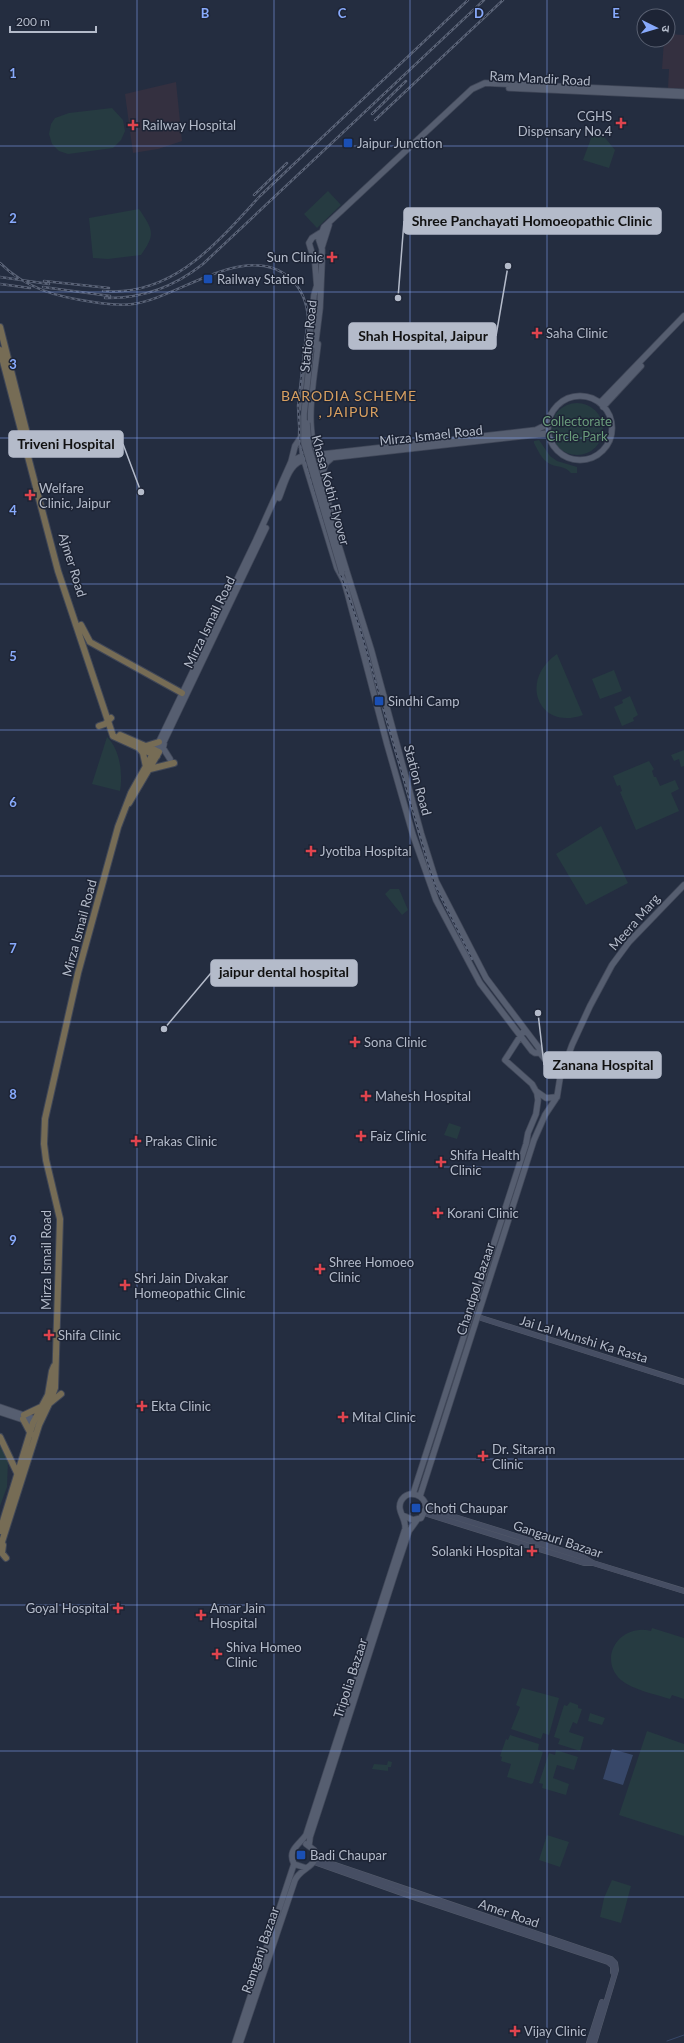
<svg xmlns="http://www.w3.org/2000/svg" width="684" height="2043" font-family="Lato,'Noto Sans Devanagari',sans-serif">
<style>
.medical{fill:#343040}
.green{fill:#263b41}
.water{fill:#374768}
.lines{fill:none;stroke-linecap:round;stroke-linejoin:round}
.stream{stroke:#374768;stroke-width:1}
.secondary-casing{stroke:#535a6a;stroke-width:6}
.primary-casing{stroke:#414859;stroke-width:7}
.highway-casing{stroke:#404757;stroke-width:8}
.secondary{stroke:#464e63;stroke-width:5}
.primary{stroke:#565e70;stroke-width:5.5}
.highway{stroke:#766c55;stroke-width:6}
.rail-casing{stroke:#5a6377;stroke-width:2.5}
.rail{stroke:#1d2435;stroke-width:1;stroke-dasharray:3;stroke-linecap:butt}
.primary-bridge-casing{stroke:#414859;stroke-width:7;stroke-linecap:butt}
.primary-bridge{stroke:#565e70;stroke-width:5.5}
.grid{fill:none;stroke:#88aafc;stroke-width:1;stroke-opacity:0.55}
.health-dot{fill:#e0444e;stroke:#1d2435;stroke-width:1.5}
.transit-dot{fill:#1a4fb4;stroke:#1d2435;stroke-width:1.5}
.labels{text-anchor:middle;stroke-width:3;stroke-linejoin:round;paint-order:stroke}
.street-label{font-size:13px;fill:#b4bbca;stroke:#1d2435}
.poi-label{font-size:13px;fill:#b4bbca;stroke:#1d2435;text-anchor:start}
.park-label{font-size:13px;fill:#6a9c7b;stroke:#1d2435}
.neighbourhood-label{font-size:14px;letter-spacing:1px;fill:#d9a060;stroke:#1d2435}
.grid-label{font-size:13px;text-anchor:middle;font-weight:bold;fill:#88aafc;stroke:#1d2435;stroke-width:3;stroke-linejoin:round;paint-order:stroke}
.leader{fill:none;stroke:#b4bbca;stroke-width:1.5}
.callout-dot{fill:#b4bbca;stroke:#1d2435;stroke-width:1.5}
.callout{fill:#b4bbca;stroke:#b4bbca;stroke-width:1.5}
.callout-label{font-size:14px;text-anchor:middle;font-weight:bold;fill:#111}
</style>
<rect width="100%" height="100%" fill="#242d40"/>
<path class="medical" d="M668 34 684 35V89L668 88 669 69H662L664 40H668Z
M176 82 182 141 158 149 133 153 125 94Z"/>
<path class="green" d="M112 108 123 120 125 131 121 140 113 148 68 154 59 151 52 144 49 134 51 124 55 118 69 113Z
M593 133 602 134 615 150 609 168 583 160Z
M328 191 341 205 317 228 304 214Z
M139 209C153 230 156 234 141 255L108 259 93 258 89 218Z
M551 429a26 26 0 1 1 52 0a26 26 0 1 1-52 0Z
M539 440 550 456 557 461 577 467V473H571C564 465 558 468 550 464 542 460 538 451 534 443V441Z
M557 654 583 715C539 731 518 681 557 654Z
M614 670 622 691 600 699 592 679Z
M630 696 638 715 633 718 634 721 622 726 614 707 623 703 622 700Z
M107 737C120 749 123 774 120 791L92 784Z
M684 750V766L681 767 679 759 674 761 671 755Z
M649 761 654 769 652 771 654 777H656L660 786 675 780 679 789 671 793 679 811 636 830 620 792 622 791 620 785 617 786 613 776Z
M601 826 628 883 586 905 556 854Z
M390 889H399L408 910 402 915 385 894Z
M449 1123 461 1127 457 1139 444 1135Z
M0 1445 8 1461 7 1487 0 1506Z
M652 1628 684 1638V1699L672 1695 670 1699C655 1694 633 1690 621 1680 597 1658 620 1623 651 1631Z
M522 1688 559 1698 549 1735 543 1733 541 1739 511 1729 520 1707 516 1705Z
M570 1702 578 1705V1708L582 1709 577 1724 573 1722 569 1732 584 1737 580 1751 558 1744 560 1739 554 1737 564 1705 567 1706Z
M590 1713 605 1718 602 1725 588 1721Z
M647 1731 684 1744V1836L619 1815Z
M510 1735 539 1744 538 1750 543 1752 533 1783 531 1784 507 1777 511 1764 501 1761 502 1757 500 1756 506 1739 508 1740Z
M556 1750 578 1757 574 1770 557 1765 553 1778 569 1784 566 1795 542 1788 543 1784 539 1783 549 1753 555 1755Z
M388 1761 392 1762 391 1767H388V1771L372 1769 374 1764 387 1765Z
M547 1835 569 1842 560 1867 539 1860Z
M612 1880 631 1886 621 1923 600 1917 604 1898Z"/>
<path class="water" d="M612 1749 633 1755 623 1785 603 1779Z"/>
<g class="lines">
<path class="stream" d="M667 2041 684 2035"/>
<defs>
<path id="secondary" d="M478 1317 684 1382
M426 1508 583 1557 593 1563 684 1591
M424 1513 584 1563H593
M315 1858 611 1959 615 1963 616 1970 594 2043
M314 1862 410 1896 608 1962 613 1966V1972
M589 2043 602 2002"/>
<path id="primary" d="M509 88 684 96
M322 247 329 225
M317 288 315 263 309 243 312 238 320 233
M318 344C315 371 309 400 311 426 313 462 328 501 339 536
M315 348 320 308 322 261V249L319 240 324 227 472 89 485 83 684 92
M548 428a32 32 0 1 1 64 0a32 32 0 1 1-64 0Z
M600 403 684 316
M603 407 641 366
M302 408 314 295 317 285
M302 418 301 437 303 457
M304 460 337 568 344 581 348 595 387 744 413 835 436 900 480 983 532 1051 535 1053H540
M291 462 295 446 301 437
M322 474 326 463 333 457
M279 498C284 486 288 466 301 461L549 433
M346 569 371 649 421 833 436 881 486 978 539 1048 540 1053 560 1078
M164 744 163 748 170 759
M155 750 256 540 291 462 300 457 315 455 536 430 544 426 551 414
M159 752 266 528
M549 1065 565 1061
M536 1091 546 1098 557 1097
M0 1407 38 1420
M0 1412 36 1424
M413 1494 526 1144 528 1133 536 1114 538 1100 537 1093 532 1084 505 1060 523 1032
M420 1496 534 1140 545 1115 557 1097 560 1078 572 1045 590 1006 612 965 629 942 684 885
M309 1845 310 1837 326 1788 395 1573 409 1531 417 1520
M306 1868 294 1864C287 1850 299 1845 306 1835L405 1529C407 1519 396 1511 401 1501 408 1488 426 1495 426 1508L421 1518 413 1520 402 1515
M235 2043 294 1864
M240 2043 295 1880C302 1866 320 1867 314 1850L306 1844"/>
<path id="highway" d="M0 327 26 430
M0 350 58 571 113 736 157 756
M81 625 90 642 182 693
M99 726 105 724 111 718
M120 735 159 752 129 803
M146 746 159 742
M139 748 143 753 146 767
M150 769 174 763
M50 1403 61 1394
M24 1415 43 1406
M23 1419 31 1434
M0 1437 18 1475
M0 1531 33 1423 48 1395 52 1371 54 1366
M3 1545 2 1553 6 1558
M0 1548 39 1425 49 1404 55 1388 60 1219 46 1160 44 1144 45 1119 78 973 118 827 131 793 155 750"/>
</defs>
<use href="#secondary" class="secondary-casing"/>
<use href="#primary" class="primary-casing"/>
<use href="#highway" class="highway-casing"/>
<use href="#secondary" class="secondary"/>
<use href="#primary" class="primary"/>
<use href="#highway" class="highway"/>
<defs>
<path id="rail" d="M372 114 406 81
M375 120 503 0
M254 195 287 163
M0 263C26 289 58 297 93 302 106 304 120 306 133 304 179 298 246 240 290 278 302 289 307 303 308 318L298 406 300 441 338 567 360 628 429 867 435 885 472 959
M0 277 49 284
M44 281 109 288
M0 284 30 288
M43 287 110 296
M103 291C173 297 217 243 260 196L468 0
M105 298C143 299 174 287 203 264L484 0"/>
</defs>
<use href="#rail" class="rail-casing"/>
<use href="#rail" class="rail"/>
<defs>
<path id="primary-bridge" d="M311 348 304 414V443L342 573
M307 423 309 448 346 569"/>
</defs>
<use href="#primary-bridge" class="primary-bridge-casing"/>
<use href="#primary-bridge" class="primary-bridge"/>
</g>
<path class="grid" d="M137 0V2043M274 0V2043M410 0V2043M547 0V2043M0 146H684M0 292H684M0 438H684M0 584H684M0 730H684M0 876H684M0 1022H684M0 1167H684M0 1313H684M0 1459H684M0 1605H684M0 1751H684M0 1897H684"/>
<g class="health-dot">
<path d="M619 117h4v4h4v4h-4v4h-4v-4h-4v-4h4z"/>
<path d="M131 119h4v4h4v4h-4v4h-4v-4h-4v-4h4z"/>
<path d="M330 251h4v4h4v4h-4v4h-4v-4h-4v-4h4z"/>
<path d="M535 327h4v4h4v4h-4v4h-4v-4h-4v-4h4z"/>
<path d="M28 489h4v4h4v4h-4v4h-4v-4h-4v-4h4z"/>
<path d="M309 845h4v4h4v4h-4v4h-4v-4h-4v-4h4z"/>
<path d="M353 1036h4v4h4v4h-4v4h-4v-4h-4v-4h4z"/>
<path d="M364 1090h4v4h4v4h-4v4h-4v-4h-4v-4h4z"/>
<path d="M359 1130h4v4h4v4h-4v4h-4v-4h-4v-4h4z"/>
<path d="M134 1135h4v4h4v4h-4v4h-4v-4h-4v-4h4z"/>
<path d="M439 1156h4v4h4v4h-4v4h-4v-4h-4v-4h4z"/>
<path d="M436 1207h4v4h4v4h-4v4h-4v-4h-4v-4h4z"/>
<path d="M318 1263h4v4h4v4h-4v4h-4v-4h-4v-4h4z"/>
<path d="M123 1279h4v4h4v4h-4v4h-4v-4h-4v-4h4z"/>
<path d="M47 1329h4v4h4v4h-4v4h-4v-4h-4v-4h4z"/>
<path d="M140 1400h4v4h4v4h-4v4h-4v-4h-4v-4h4z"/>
<path d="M341 1411h4v4h4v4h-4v4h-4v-4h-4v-4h4z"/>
<path d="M481 1450h4v4h4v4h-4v4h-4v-4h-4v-4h4z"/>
<path d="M530 1545h4v4h4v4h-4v4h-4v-4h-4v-4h4z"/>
<path d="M116 1602h4v4h4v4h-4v4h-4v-4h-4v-4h4z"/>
<path d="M199 1609h4v4h4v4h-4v4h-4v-4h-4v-4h4z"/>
<path d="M215 1648h4v4h4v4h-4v4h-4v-4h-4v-4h4z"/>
<path d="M513 2025h4v4h4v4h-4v4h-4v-4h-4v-4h4z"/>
</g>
<g class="transit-dot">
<rect x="343" y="138" width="10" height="10" rx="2"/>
<rect x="203" y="274" width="10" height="10" rx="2"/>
<rect x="374" y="696" width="10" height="10" rx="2"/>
<rect x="411" y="1503" width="10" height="10" rx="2"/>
<rect x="296" y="1850" width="10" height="10" rx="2"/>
</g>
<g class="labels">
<g class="street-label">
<text transform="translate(540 78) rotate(3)" y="5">Ram Mandir Road</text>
<text transform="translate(308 336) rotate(-84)" y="5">Station Road</text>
<text transform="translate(431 435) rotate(-6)" y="5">Mirza Ismael Road</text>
<text transform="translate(331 490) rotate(75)" y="5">Khasa Kothi Flyover</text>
<text transform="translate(73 565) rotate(73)" y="5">Ajmer Road</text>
<text transform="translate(209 622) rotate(-64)" y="5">Mirza Ismail Road</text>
<text transform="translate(418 780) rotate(75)" y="5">Station Road</text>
<text transform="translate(634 922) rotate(-49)" y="5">Meera Marg</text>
<text transform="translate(79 928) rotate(-75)" y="5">Mirza Ismail Road</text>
<text transform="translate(46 1260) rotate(-90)" y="5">Mirza Ismail Road</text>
<text transform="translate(475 1289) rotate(-72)" y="5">Chandpol Bazaar</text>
<text transform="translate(584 1339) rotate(17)" y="5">Jai Lal Munshi Ka Rasta</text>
<text transform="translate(558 1539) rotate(18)" y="5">Gangauri Bazaar</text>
<text transform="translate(350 1678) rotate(-72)" y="5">Tripolia Bazaar</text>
<text transform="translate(509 1913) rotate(19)" y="5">Amer Road</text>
<text transform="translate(260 1950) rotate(-71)" y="5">Ramganj Bazaar</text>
</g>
<g class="poi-label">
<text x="612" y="121" text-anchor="end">CGHS<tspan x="612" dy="15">Dispensary No.4</tspan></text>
<text x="142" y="130">Railway Hospital</text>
<text x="357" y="148">Jaipur Junction</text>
<text x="323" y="262" text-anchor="end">Sun Clinic</text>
<text x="217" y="284">Railway Station</text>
<text x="546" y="338">Saha Clinic</text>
<text x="39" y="493">Welfare<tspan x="39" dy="15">Clinic, Jaipur</tspan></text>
<text x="388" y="706">Sindhi Camp</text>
<text x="320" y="856">Jyotiba Hospital</text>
<text x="364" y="1047">Sona Clinic</text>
<text x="375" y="1101">Mahesh Hospital</text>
<text x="370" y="1141">Faiz Clinic</text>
<text x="145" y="1146">Prakas Clinic</text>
<text x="450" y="1160">Shifa Health<tspan x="450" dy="15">Clinic</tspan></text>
<text x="447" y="1218">Korani Clinic</text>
<text x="329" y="1267">Shree Homoeo<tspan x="329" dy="15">Clinic</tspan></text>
<text x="134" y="1283">Shri Jain Divakar<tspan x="134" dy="15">Homeopathic Clinic</tspan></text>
<text x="58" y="1340">Shifa Clinic</text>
<text x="151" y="1411">Ekta Clinic</text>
<text x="352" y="1422">Mital Clinic</text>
<text x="492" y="1454">Dr. Sitaram<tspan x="492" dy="15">Clinic</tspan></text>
<text x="425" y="1513">Choti Chaupar</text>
<text x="523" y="1556" text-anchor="end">Solanki Hospital</text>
<text x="109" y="1613" text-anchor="end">Goyal Hospital</text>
<text x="210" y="1613">Amar Jain<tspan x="210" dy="15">Hospital</tspan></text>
<text x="226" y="1652">Shiva Homeo<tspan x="226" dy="15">Clinic</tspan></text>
<text x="310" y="1860">Badi Chaupar</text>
<text x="524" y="2036">Vijay Clinic</text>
</g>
<g class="park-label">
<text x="577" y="426">Collectorate<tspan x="577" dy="15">Circle Park</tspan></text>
</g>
<g class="neighbourhood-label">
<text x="349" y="401">BARODIA SCHEME<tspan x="349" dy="16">, JAIPUR</tspan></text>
</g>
</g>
<g class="grid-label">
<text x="205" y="18">B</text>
<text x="342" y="18">C</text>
<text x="479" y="18">D</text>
<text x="616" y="18">E</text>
<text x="13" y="78">1</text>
<text x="13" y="223">2</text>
<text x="13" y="369">3</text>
<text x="13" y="515">4</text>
<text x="13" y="661">5</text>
<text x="13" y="807">6</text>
<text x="13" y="953">7</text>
<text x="13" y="1099">8</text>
<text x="13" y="1245">9</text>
</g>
<path class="leader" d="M398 298L404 221M508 266L496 336M141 492L123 444M164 1029L211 973M538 1013L544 1065"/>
<g class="callout-dot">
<circle cx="398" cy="298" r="4"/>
<circle cx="508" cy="266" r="4"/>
<circle cx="141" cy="492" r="4"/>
<circle cx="164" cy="1029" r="4"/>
<circle cx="538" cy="1013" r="4"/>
</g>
<g class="callout">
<rect x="404" y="208" width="257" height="26" rx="4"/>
<rect x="349" y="323" width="147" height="26" rx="4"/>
<rect x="9" y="431" width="114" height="26" rx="4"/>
<rect x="211" y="960" width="146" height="26" rx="4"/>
<rect x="544" y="1052" width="117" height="26" rx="4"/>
</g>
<g class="callout-label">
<text x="532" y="226">Shree Panchayati Homoeopathic Clinic</text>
<text x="423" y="341">Shah Hospital, Jaipur</text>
<text x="66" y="449">Triveni Hospital</text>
<text x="284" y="977">jaipur dental hospital</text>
<text x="603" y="1070">Zanana Hospital</text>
</g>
<g transform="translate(656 28) rotate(95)"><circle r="19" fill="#1d2435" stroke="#596071"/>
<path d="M0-3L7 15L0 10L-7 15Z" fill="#88aafc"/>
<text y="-6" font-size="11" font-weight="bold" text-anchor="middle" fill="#b4bbca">उ</text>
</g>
<path d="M10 26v6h86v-6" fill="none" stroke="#b4bbca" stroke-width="2"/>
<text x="16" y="26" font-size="12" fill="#b4bbca" stroke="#1d2435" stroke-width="3" paint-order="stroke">200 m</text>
</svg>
